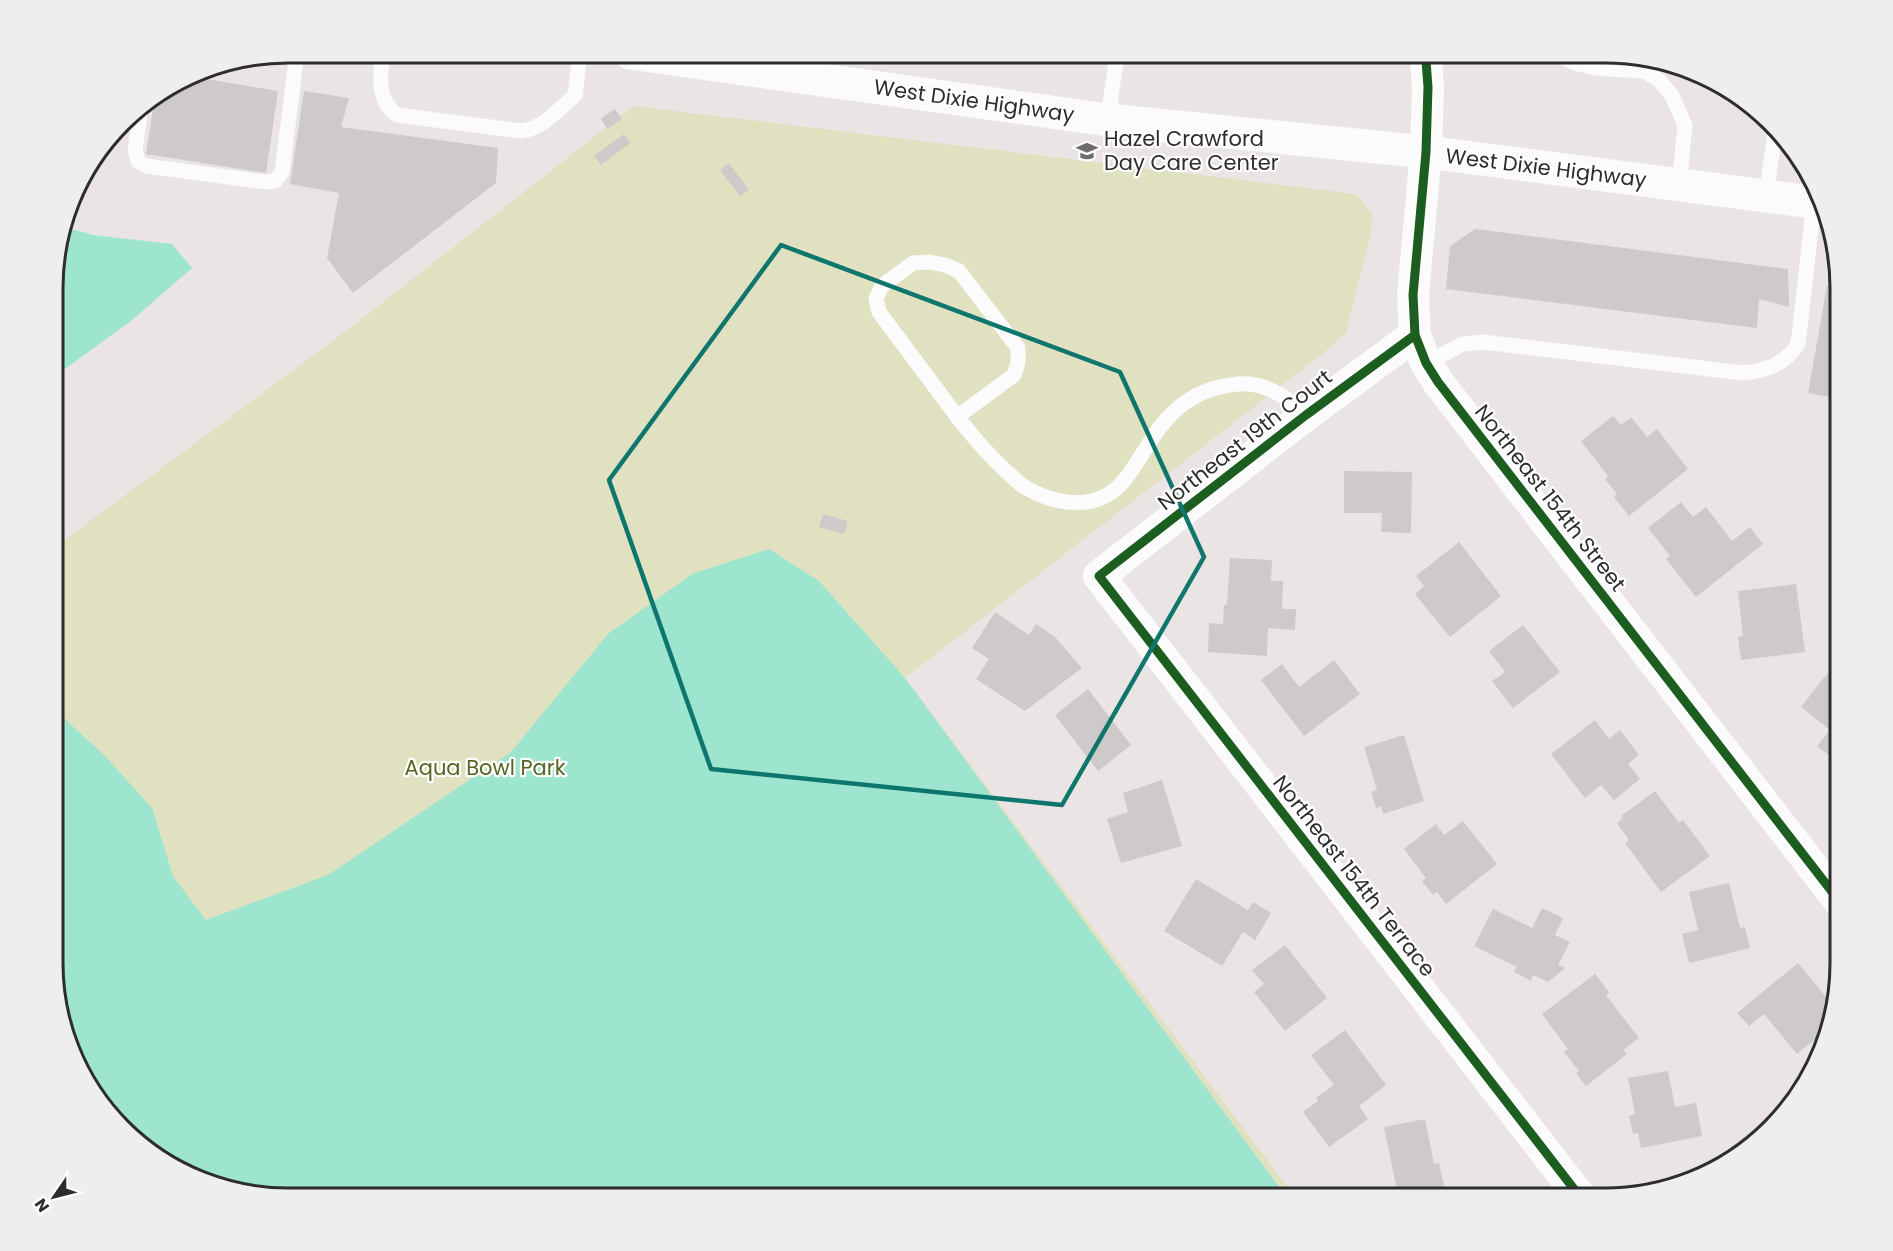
<svg xmlns="http://www.w3.org/2000/svg" width="1893" height="1251" font-family="Poppins,sans-serif">
<style>
.green{fill:#e0e1c0}
.water{fill:#9ee5cf}
.building{fill:#cfcaca}
.lines{fill:none;stroke-linecap:round;stroke-linejoin:round}
.lane{stroke:#fcfbfb;stroke-width:15}
.street{stroke:#fcfbfb;stroke-width:32}
.secondary{stroke:#fcfbfb;stroke-width:33}
.cycleway-casing{stroke:#fff;stroke-width:13}
.cycleway{stroke:#1b5e20;stroke-width:9}
.marked{fill:none;stroke:#0f766e;stroke-width:4.5;stroke-linejoin:round}
.labels{text-anchor:middle;stroke-width:4.5;stroke-linejoin:round;paint-order:stroke}
.street-label{font-size:21px;fill:#2d2d2d;stroke:#fff}
.poi-label{font-size:21px;fill:#2d2d2d;stroke:#fff;text-anchor:start}
.park-label{font-size:21px;fill:#566522;stroke:#fff}
.rim{fill:none;stroke:#2d2d2d;stroke-width:3}
</style>
<rect width="100%" height="100%" fill="#eae4e4"/>
<path class="green" d="M634 106 1356 194 1373 216 1369 242 1346 333 1321 355 905 678 1296 1198H288L213 1186 157 1159 84 1081 54 993V548L346 331Z"/>
<path class="water" d="M64 227 93 235 172 244 192 268 132 320 54 377V258Z
M769 549 819 581 905 678 1287 1198H288L213 1186 157 1159 84 1081 54 993V709L105 756 152 808 173 876 206 920 328 875 511 752 608 634 692 574Z"/>
<path class="building" d="M203 69 207 70 206 79 278 91 266 173 146 154 155 97 198 70Z
M304 91 349 98 341 127 498 148 496 183 353 293 327 258 339 193 290 184Z
M615 109 622 119 607 129 601 118Z
M624 134 630 143 601 165 594 156Z
M729 163 749 190 740 196 720 170Z
M1475 229 1788 269 1789 307 1759 299 1757 328 1446 289 1450 246Z
M1827 286 1840 289V399L1808 393Z
M1613 416 1621 425 1631 417 1647 437 1657 429 1688 469 1629 516 1614 497 1617 494 1605 479 1608 476 1581 441Z
M1344 471 1412 472 1411 533 1381 532 1382 513H1344Z
M1681 502 1693 517 1706 507 1732 541 1750 527 1763 544 1696 597 1666 559 1670 556 1648 528Z
M823 514 848 521 844 534 819 527Z
M1459 542 1501 596 1450 637 1415 594 1424 586 1416 576Z
M1230 558 1272 560 1271 581H1283L1282 609H1296L1295 630 1268 628 1267 656 1208 652 1209 623 1223 624 1224 605H1227Z
M1796 584 1805 652 1741 660 1738 637 1743 636 1738 591Z
M995 612 1029 635 1036 624 1056 638 1082 668 1025 711 976 679 989 659 972 648Z
M1523 625 1560 672 1513 708 1492 681 1505 672 1489 651Z
M1334 660 1360 694 1304 736 1261 680 1282 664 1299 687Z
M1837 661 1840 664V754L1835 760 1817 746 1830 730 1801 707Z
M1088 689 1131 745 1098 771 1055 715Z
M1595 720 1609 739 1620 730 1639 755 1628 764 1640 779 1614 800 1601 785 1585 798 1551 754Z
M1404 735 1424 801 1383 814 1381 806 1376 808 1371 792 1377 790 1364 747Z
M1162 780 1182 846 1121 863 1107 819 1128 812 1123 793Z
M1655 791 1679 823 1683 820 1710 856 1661 892 1625 843 1629 840 1617 823 1623 818 1621 816Z
M1463 821 1497 864 1446 904 1437 892 1433 895 1422 881 1426 878 1404 849 1436 824 1444 835Z
M1196 879 1248 910 1253 902 1271 913 1255 940 1243 932 1222 966 1164 931Z
M1729 883 1740 928 1745 927 1750 948 1689 963 1682 934 1698 930 1689 892Z
M1542 908 1563 918 1555 935 1570 942 1558 965 1565 968 1548 982 1533 975 1531 981 1514 972 1517 967 1474 946 1493 909 1532 928Z
M1285 945 1327 998 1285 1031 1254 992 1264 984 1252 970Z
M1798 963 1834 1007 1831 1026 1797 1054 1764 1014 1749 1026 1737 1013Z
M1595 974 1609 992 1606 995 1639 1038 1623 1050 1627 1054 1586 1086 1576 1073 1579 1071 1564 1052 1568 1049 1542 1014Z
M1345 1030 1386 1085 1359 1106 1368 1119 1329 1147 1303 1112 1318 1101 1316 1098 1334 1085 1311 1055Z
M1668 1071 1675 1107 1696 1103 1702 1136 1641 1148 1638 1133 1633 1134 1629 1116 1635 1114 1628 1078Z
M1425 1119 1434 1164 1439 1163 1444 1186 1398 1195 1384 1127Z"/>
<g class="lines">
<path class="lane" d="M383 53C380 75 376 100 397 115L521 131C544 128 558 110 575 95L580 53
M1555 53 1575 63 1595 68 1644 71 1660 81 1672 96 1685 125 1679 185
M816 78 819 53
M141 106 135 150 138 161 146 166 265 182 275 181 282 172 297 53
M1108 120 1117 53
M1766 196 1775 134
M1426 363 1463 344 1483 342 1743 373C1766 371 1785 364 1798 344L1814 202
M957 417 1014 375 1018 362V348L959 271 945 265 929 262 913 263 882 286 876 298 879 312C901 341 922 370 944 399 963 425 983 450 1006 471 1012 476 1017 482 1023 486 1056 506 1100 513 1126 478 1143 456 1155 428 1177 409 1195 393 1215 386 1238 384 1265 382 1288 397 1306 415"/>
<path class="street" d="M1423 53 1426 61 1428 87 1426 152 1413 295 1415 335 1426 363 1438 382 1840 902
M1415 335 1306 415 1099 576 1581 1198"/>
<path class="secondary" d="M630 53 1108 120 1426 152 1819 203"/>
<defs>
<path id="cycleway" d="M1423 53 1426 61 1428 87 1426 152 1413 295 1415 335 1426 363 1438 382 1840 902
M1415 335 1306 415 1099 576 1581 1198"/>
</defs>
<use href="#cycleway" class="cycleway-casing"/>
<use href="#cycleway" class="cycleway"/>
</g>
<path class="marked" d="M781 245 1120 372 1204 557 1062 805 711 769 609 480Z"/>
<defs>
<symbol id="school-bare" viewBox="-9 -9 18 18"><path d="M0-5L7-2L0 1L-7-2ZM-4 1L0 2.5L4 1V4Q0 6-4 4Z" fill="#6f6d6d" stroke="#fff" stroke-width="2.5" paint-order="stroke"/></symbol>
</defs>
<g fill-rule="evenodd">
<use href="#school-bare" x="1072" y="136" width="30" height="30"/>
</g>
<g class="labels">
<g class="street-label">
<text transform="translate(974 101) rotate(8)" y="7">West Dixie Highway</text>
<text transform="translate(1546 168) rotate(7)" y="7">West Dixie Highway</text>
<text transform="translate(1245 440) rotate(-38)" y="7">Northeast 19th Court</text>
<text transform="translate(1550 498) rotate(52)" y="7">Northeast 154th Street</text>
<text transform="translate(1354 876) rotate(52)" y="7">Northeast 154th Terrace</text>
</g>
<g class="poi-label">
<text x="1104" y="146">Hazel Crawford<tspan x="1104" dy="24">Day Care Center</tspan></text>
</g>
<g class="park-label">
<text x="485" y="775">Aqua Bowl Park</text>
</g>
</g>
<path d="M0 0H1893V1251H0ZM288 63H1605A225 225 0 0 1 1830 288V963A225 225 0 0 1 1605 1188H288A225 225 0 0 1 63 963V288A225 225 0 0 1 288 63Z" fill="#eee" fill-rule="evenodd"/>
<path class="rim" d="M288 63H1605A225 225 0 0 1 1830 288V963A225 225 0 0 1 1605 1188H288A225 225 0 0 1 63 963V288A225 225 0 0 1 288 63Z"/>
<g transform="translate(54 1197) rotate(235)" stroke="#ffffff" stroke-width="4.5" paint-order="stroke">
<path d="M0-4.5L10 22L0 15L-10 22Z" fill="#2d2d2d"/>
<text y="-9" font-size="16" font-weight="bold" text-anchor="middle" fill="#2d2d2d">N</text>
</g>
</svg>
